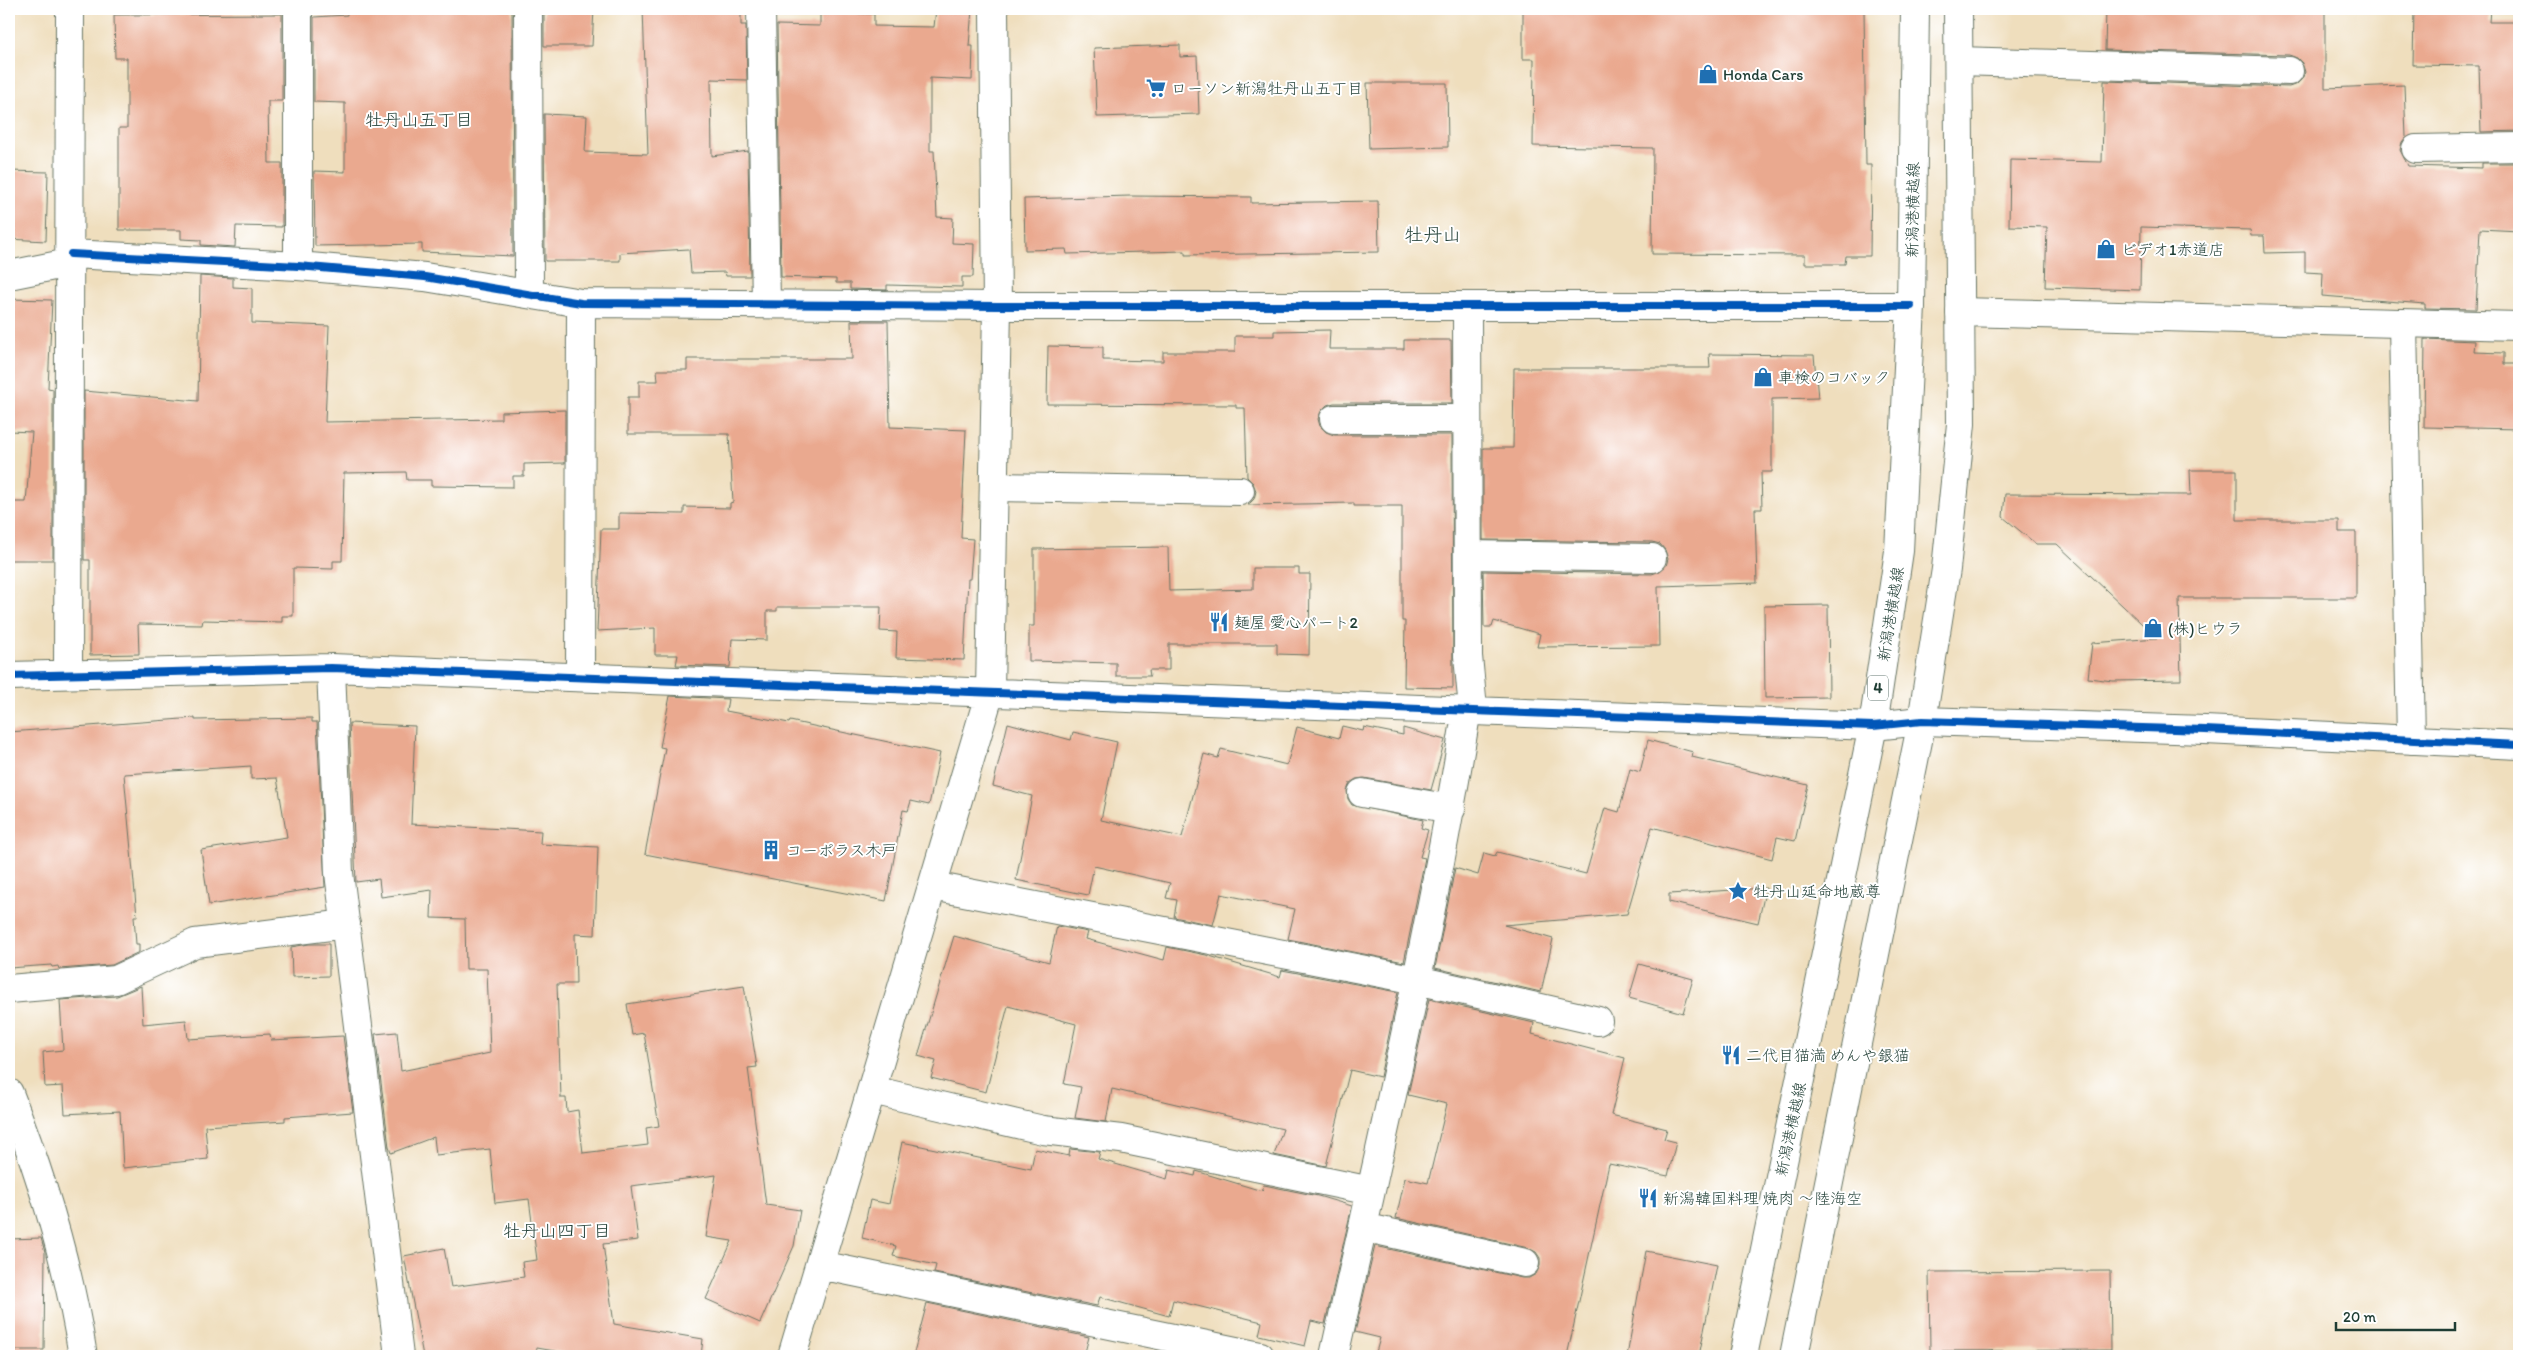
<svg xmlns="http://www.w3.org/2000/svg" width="2528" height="1365" font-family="Itim,'Klee One',sans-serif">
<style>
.building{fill:#eaa98f}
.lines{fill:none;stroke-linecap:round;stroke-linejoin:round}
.street-casing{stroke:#687564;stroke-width:30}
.primary-casing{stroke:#687564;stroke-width:30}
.street{stroke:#fff;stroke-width:28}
.primary{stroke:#fff;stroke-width:28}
.cycleway-casing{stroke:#fff;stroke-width:11}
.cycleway{stroke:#0057b8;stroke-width:8}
.labels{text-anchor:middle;stroke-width:4;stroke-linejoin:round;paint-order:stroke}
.shield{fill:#fff;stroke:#627771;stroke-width:1}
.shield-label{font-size:15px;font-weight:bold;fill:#1f3d34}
.poi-label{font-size:16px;fill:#1f3d34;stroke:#fff;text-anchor:start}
.street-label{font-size:16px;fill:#1f3d34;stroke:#fff}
.neighbourhood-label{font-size:18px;fill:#1f3d34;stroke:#fff}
.quarter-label{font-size:19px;fill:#1f3d34;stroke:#fff}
</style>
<rect width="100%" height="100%" fill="#fff"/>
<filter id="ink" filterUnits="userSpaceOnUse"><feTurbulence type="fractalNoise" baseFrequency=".02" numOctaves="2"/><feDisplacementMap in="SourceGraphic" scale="10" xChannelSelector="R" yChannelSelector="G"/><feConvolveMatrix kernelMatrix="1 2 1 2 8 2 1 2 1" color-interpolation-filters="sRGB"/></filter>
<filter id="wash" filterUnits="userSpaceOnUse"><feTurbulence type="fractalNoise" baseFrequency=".0096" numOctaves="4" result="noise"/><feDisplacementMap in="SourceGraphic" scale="20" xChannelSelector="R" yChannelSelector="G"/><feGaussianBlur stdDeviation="1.12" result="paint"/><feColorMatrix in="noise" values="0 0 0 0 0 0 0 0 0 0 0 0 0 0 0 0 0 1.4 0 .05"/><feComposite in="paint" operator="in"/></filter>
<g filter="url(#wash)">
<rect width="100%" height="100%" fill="#efdebd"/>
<g id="blocks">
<path class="building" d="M347 9H512L513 256 422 252V244L315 246 314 171 345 172V103L314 102V17L347 15Z
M544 9H594L592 46H544Z
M643 9H741V25H746L747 80 711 79 712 156 748 151 750 276H726L725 272 691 273 689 249 620 253V261H545L544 114 587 116 585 152 648 154Z
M936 9H972L969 46H973L972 80 930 78V151H934L937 217 953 218 952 243 974 244 973 277H962V287L887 285V290L850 289V283H836V279L781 277 777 25 820 26V13L874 14V26L934 27Z
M1523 9H1864L1866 165H1871L1870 256H1846L1845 264H1805V255L1652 254 1653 148 1533 146 1534 59H1523Z
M2106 9H2325V88L2404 85 2406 137 2402 142 2400 150 2408 166 2482 168V163H2519V231L2480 229 2476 309 2425 308V304L2322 296 2323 273 2305 272V252L2265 253 2264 236H2251L2250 230 2141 227 2140 290 2045 287 2047 227 2009 226 2010 160 2102 162 2104 81 2289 87 2297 84 2302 79 2305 72 2302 63 2297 58 2289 55 2105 50Z
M2414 9H2490L2489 22H2519V131L2481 132 2479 66 2413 65Z
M282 14V101H268L269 163H282V227L236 226 235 247 201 245V240L181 239V230H119V128H127V58H115L114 15Z
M1180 45V57L1197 56 1199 114 1097 117 1094 48Z
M1367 83H1447L1448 147 1369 149Z
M9 171 48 172 46 241 9 239Z
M1130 196 1251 197V203L1378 201 1379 252 1185 255V251L1067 254 1066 249 1025 250 1024 199Z
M200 276 233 278V287L252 288V323L329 326 325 422 501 419V412L565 410V463L524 464V476H513V487L431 486V480H407L406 472 344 473 342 561H333V569L293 568V616H282V622L203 620 202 625 138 624 139 654 90 655V560H84V391L198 401Z
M9 299 52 300 48 388 53 389V560H9V502H26L32 432 9 431Z
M851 321H888L890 427 966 430 961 538 973 539 970 579H968L964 660 896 658 897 632 880 631 881 607H777V611H767V640L732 639 730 667 676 665 678 655H655V628L597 631 601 529H619V513L684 514V507L730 508V503L733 502 729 434H628V397H639V381H658L657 370H687V359H852Z
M1330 330 1329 349H1404V340H1451L1452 403H1334L1327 405 1321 411 1318 419 1320 426 1326 432 1334 435H1452L1453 688 1404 687 1405 621H1402V506H1354V503L1248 505 1254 499 1256 491 1253 483 1247 477 1245 408H1236V405L1047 404 1048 346 1103 347V360L1163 361V352H1235V336H1274V331Z
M2425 339 2475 341 2474 352 2504 353V364H2519V429L2424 427Z
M1709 354 1814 355 1818 398 1772 399V472H1761L1762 509H1755L1757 583 1658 586 1659 646 1537 647 1540 634 1494 621 1492 627H1484L1483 571 1652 574 1660 571 1666 566 1668 559 1665 550 1660 544 1652 542 1483 540V448H1513L1514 368H1710Z
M2190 470H2237V520H2339V532H2356V598H2179L2181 680 2113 681 2088 678 2092 643 2157 638 2057 544H2036L2003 517 2005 494 2191 495Z
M1168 547 1169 591 1253 589V568H1299V574H1310L1309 655 1277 654V644H1169V670H1149L1150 676H1116V663L1029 661V626H1034V549Z
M1828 605 1829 697 1765 698 1764 606Z
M670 696 728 699 726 711 789 723 790 721 940 753 929 805 911 801 908 811 903 810 886 901 645 854 665 748 660 747Z
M195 718V720L312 718V722H317L325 887 209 905 201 850 287 837 277 778 251 779V766L124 774 137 916H134L136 944H139V952L112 965 59 969 58 966 52 967 51 965 9 968V732Z
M349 723 415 726 411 824 541 831 540 844 598 847 595 935 575 934 576 984H557L561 1098H566L567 1112 578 1110 583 1153 648 1145 646 1128 659 1126 644 1033 632 1035 627 1004 744 986 757 1067 748 1068 766 1205 800 1210 794 1246 760 1323 706 1299 732 1241 706 1237 716 1175 631 1186 638 1240 603 1244 614 1324 703 1339 701 1356H584L537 1348 535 1356H423L404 1256 444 1248 451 1287 524 1277 522 1262 537 1260 529 1199 495 1203 490 1149 436 1155 434 1137 391 1153 389 1147 375 1034 397 1032 401 1071 490 1053 487 969H466L465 919 431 918 432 890 381 897 379 879 356 882Z
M1008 723 1071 740 1073 732 1117 742 1101 820 1182 837 1204 754 1218 758 1221 749 1287 765 1297 727 1339 738 1342 726 1363 731 1364 727 1403 735V728L1445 740 1431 790 1364 778 1356 779 1350 783 1347 791 1348 799 1352 805 1423 820 1421 828 1428 830 1420 857 1425 858 1404 962 1288 939 1295 909 1221 894 1213 925 1174 917 1177 900 1166 898 1170 883 1094 866 1088 895 1016 880 1032 796 993 786Z
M1648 740 1693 752 1692 757 1808 785 1795 841 1777 837 1772 859 1652 827 1627 914 1504 925 1553 939 1541 992 1435 968 1455 868 1478 875 1484 853 1495 856 1497 852 1586 874 1605 808 1619 812 1630 769 1640 772Z
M1766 888 1758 923 1669 902V894Z
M1057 926 1088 932 1086 939 1164 960 1167 947 1206 955 1280 977 1282 970 1398 992 1380 1077 1350 1070 1326 1166 1274 1155 1283 1129 1112 1089 1106 1122 1075 1118 1081 1087 1064 1084 1076 1024 1008 1006 986 1092 931 1078 936 1061 918 1056 954 936 1049 962Z
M309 944H329V976L292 977 291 947Z
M1639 964 1693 979 1683 1013 1629 998Z
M141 986 143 1024 186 1020 188 1039 270 1034 271 1040 343 1036 353 1112 285 1117V1121L205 1126 208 1159 123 1168 120 1111 65 1114 63 1086 45 1087 43 1052 63 1050 60 1000 117 996Z
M1429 999 1534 1023 1532 1034 1625 1058 1611 1115 1667 1129 1664 1139 1676 1142 1668 1176 1609 1164 1567 1356H1375L1380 1338 1355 1332 1375 1246 1522 1278H1529L1536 1274 1540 1266V1258L1536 1252 1528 1248 1396 1218 1405 1178 1428 1183 1447 1104 1408 1095Z
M902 1142 1031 1169 1035 1149 1069 1156 1070 1149 1100 1152 1098 1159 1167 1179 1169 1170 1195 1176 1196 1171 1262 1191 1264 1185 1318 1196 1352 1206 1325 1324 1311 1321 1305 1346 1259 1335 1262 1322 1173 1300 1169 1316 1100 1297 1097 1306 934 1273 936 1265 893 1256 896 1246 862 1238 870 1200 889 1204Z
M41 1238 45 1252 44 1350H9V1239Z
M1646 1251 1717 1265 1699 1356H1627Z
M2110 1271 2111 1350 1930 1351 1929 1272Z
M927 1303 1089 1337 1084 1356H913Z"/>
</g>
</g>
<g filter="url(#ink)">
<use href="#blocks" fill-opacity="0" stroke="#687564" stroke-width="1"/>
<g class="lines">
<defs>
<path id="street" d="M298 9V266
M528 9 529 294
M761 9 766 304
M1959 61 2289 71
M2416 149 2519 147
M71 254 298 266 425 277 581 303 997 306H1911
M9 275 69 263
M1467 306 1468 656 1473 709
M1960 312 2519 326
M2403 323 2411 740
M1334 419H1467
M994 487 1240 491
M1468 555 1652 558
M331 668 339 873 399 1356
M68 674 70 9
M9 676 331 668 1873 726 1922 721 2205 730 2519 745
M580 677 581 303
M1362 793 1451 809
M933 886 1417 980 1598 1021
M9 989 116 980 195 943 346 924
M872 1090 1043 1130 1121 1139 1371 1191
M9 1093C42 1177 69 1267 83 1356
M1363 1227 1525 1263
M820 1265 1260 1356
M792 1356 990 692 997 306 994 9
M1334 1356C1382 1141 1432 927 1467 709"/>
<path id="primary" d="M1743 1356 1873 726 1899 551 1911 306 1915 9
M1794 1356 1922 721 1946 569 1961 424 1958 9"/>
</defs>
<use href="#street" class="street-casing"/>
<use href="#primary" class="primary-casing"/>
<use href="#street" class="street"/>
<use href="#primary" class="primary"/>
<defs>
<path id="cycleway" d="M71 254 298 266 425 277 581 303 997 306H1911
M9 676 331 668 1873 726 1922 721 2205 730 2519 745"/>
</defs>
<use href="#cycleway" class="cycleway-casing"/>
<use href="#cycleway" class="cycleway"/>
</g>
</g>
<defs>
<symbol id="shop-bare" viewBox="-9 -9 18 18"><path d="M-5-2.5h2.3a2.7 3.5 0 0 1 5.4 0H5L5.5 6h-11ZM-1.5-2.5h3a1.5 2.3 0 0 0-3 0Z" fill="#1f6fb2" stroke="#fff" stroke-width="2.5" paint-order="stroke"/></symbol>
<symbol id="supermarket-bare" viewBox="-9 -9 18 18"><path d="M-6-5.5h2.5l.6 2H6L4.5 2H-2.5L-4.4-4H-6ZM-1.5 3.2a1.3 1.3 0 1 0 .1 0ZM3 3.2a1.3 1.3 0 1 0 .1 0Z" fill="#1f6fb2" stroke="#fff" stroke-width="2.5" paint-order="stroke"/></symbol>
<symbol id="restaurant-bare" viewBox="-9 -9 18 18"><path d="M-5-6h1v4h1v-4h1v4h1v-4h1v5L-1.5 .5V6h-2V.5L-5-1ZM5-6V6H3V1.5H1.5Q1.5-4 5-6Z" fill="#1f6fb2" stroke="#fff" stroke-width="2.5" paint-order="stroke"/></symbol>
<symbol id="building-bare" viewBox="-9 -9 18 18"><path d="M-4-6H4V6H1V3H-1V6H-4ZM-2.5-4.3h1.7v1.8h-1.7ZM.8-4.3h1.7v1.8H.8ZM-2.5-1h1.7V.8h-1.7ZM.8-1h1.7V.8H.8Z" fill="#1f6fb2" stroke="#fff" stroke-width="2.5" paint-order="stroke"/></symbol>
<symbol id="sight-bare" viewBox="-9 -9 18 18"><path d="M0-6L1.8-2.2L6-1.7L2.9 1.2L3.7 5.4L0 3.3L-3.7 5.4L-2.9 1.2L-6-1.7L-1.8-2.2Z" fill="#1f6fb2" stroke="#fff" stroke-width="2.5" paint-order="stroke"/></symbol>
</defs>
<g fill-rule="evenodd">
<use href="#shop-bare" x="1694" y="60" width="28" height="28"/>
<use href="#supermarket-bare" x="1142" y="74" width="28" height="28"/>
<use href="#shop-bare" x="2092" y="235" width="28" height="28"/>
<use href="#shop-bare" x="1749" y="363" width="28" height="28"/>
<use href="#restaurant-bare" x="1205" y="608" width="28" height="28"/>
<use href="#shop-bare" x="2139" y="614" width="28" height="28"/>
<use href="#building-bare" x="757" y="836" width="28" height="28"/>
<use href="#sight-bare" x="1724" y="877" width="28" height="28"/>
<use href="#restaurant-bare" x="1717" y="1041" width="28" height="28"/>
<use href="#restaurant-bare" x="1634" y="1184" width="28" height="28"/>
</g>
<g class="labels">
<rect class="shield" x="1868" y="675.5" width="20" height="25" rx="4"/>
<g class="shield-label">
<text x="1878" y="693">4</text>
</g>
<g class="poi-label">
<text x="1723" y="80">Honda Cars</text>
<text x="1171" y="94">ローソン新潟牡丹山五丁目</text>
<text x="2121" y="255">ビデオ1赤道店</text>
<text x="1778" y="383">車検のコバック</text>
<text x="1234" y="628">麺屋 愛心パート2</text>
<text x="2168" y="634">(株)ヒウラ</text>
<text x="786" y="856">コーポラス木戸</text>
<text x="1753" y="897">牡丹山延命地蔵尊</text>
<text x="1746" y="1061">二代目猫満 めんや銀猫</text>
<text x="1663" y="1204">新潟韓国料理 焼肉 ～陸海空</text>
</g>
<g class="street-label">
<text transform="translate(1912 210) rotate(-89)" y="6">新潟港横越線</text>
<text transform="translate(1890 614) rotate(-81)" y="6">新潟港横越線</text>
<text transform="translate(1790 1129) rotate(-78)" y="6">新潟港横越線</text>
</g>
<g class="neighbourhood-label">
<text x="419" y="126">牡丹山五丁目</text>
<text x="557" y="1237">牡丹山四丁目</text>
</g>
<g class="quarter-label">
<text x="1433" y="241">牡丹山</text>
</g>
</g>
<rect width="2528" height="1365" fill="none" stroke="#fff" stroke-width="30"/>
<path d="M2336 1322v8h119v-8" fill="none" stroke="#1f3d34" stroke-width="2.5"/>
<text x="2343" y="1322" font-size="15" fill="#1f3d34" stroke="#ffffff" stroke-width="4" paint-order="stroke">20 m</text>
</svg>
